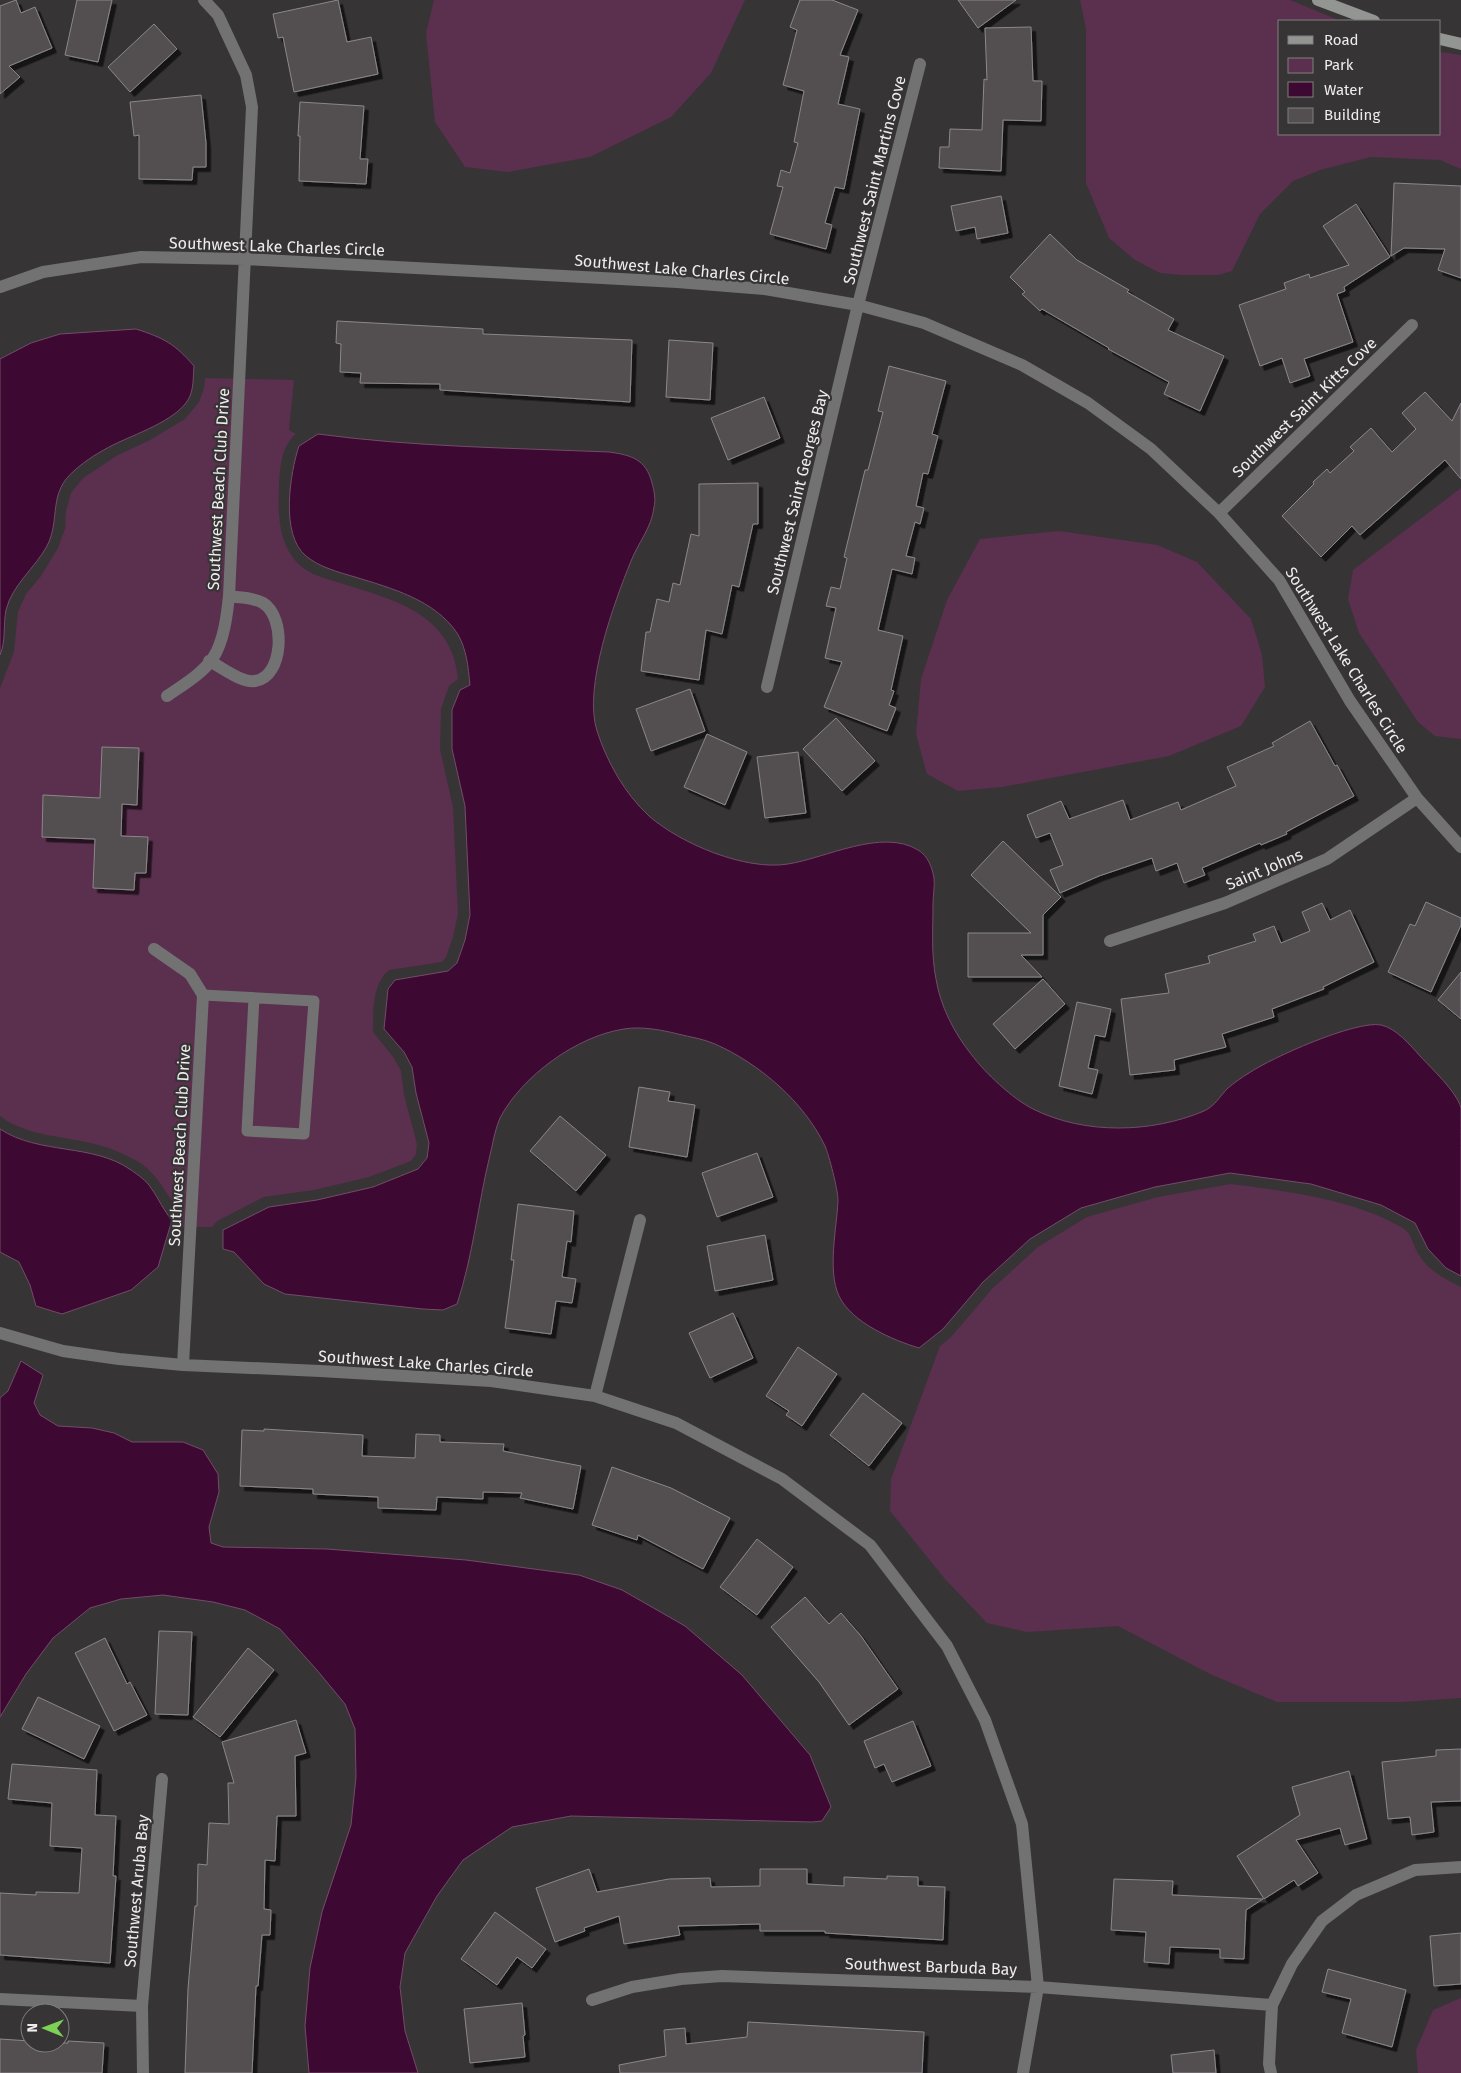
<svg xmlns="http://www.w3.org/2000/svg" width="1461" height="2073" font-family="'Fira Sans',sans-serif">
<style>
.green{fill:#5b2f4e}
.water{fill:#3d0831;stroke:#724c69}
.building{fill:#534f51;stroke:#8b878a;filter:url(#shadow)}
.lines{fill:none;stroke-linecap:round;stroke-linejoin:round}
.lane{stroke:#717271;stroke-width:11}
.street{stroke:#717271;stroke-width:12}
.secondary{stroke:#939592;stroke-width:12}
.labels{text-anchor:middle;stroke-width:4.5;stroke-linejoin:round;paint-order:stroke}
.street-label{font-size:16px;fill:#eeeced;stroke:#373436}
</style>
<defs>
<filter id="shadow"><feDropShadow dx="4.5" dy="4.5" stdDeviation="0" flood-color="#0009"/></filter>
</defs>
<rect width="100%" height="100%" fill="#373436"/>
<path class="green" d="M434 0H745L711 73 671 117 590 157 508 172 465 167 435 122 426 33Z
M1080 0H1290L1341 21H1280V134H1440V52L1461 55V169L1440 160 1371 157 1320 170 1293 181 1260 214 1232 271 1218 275H1181L1160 273 1135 260 1109 238 1086 183V29Z
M205 378 294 380 289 430 296 434C281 446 280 468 279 486 278 511 278 539 294 559 303 572 323 578 337 582 391 599 452 612 458 679L449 686 441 709 440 749 453 807 458 914 453 937 446 957 442 962 389 970C372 984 373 1012 373 1032L394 1058 401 1071 404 1095 417 1144 416 1154 411 1161 369 1177 314 1190 264 1197 217 1221 212 1227H182L183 1216C167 1197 159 1174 137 1161 127 1156 116 1150 105 1147 70 1135 30 1139 0 1116V688L14 652 18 612 26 594 41 576 58 548 65 529 66 511 71 493 83 478 118 455 150 440 185 419 199 402 204 388Z
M1461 488V739L1435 736 1418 722 1359 633 1348 599 1353 570Z
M1059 531 1157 545 1197 562 1251 619 1262 655 1265 687 1241 726 1169 756 1002 787 958 791 927 774 916 734 921 679 947 600 980 539Z
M1230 1184C1285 1191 1356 1199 1404 1229 1412 1234 1414 1248 1419 1255 1429 1271 1445 1279 1461 1287V1698L1402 1702H1277L1210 1674 1118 1626 1027 1632 987 1623 945 1579 890 1511 891 1479 940 1346 951 1337 992 1289 1038 1247 1087 1217 1158 1197Z
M1461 1998V2073H1418L1416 2050 1433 2010Z"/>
<path class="water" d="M136 329C164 338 175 344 194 366 193 377 194 390 188 400 175 421 135 434 113 445 101 451 86 460 75 470 47 493 61 519 47 546 35 568 12 585 6 610 3 625 6 641 0 655V359L31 343 60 334Z
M318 434C414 447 512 448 609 452 631 455 646 459 652 483 654 490 656 500 654 507 652 527 638 543 631 561 614 603 583 687 597 731 607 762 625 794 649 816 681 844 746 871 788 864 826 858 882 828 918 850 928 856 932 867 934 878 935 886 933 896 933 904 933 929 931 954 936 979 940 1005 954 1033 971 1054 985 1073 1013 1099 1033 1109 1085 1135 1152 1133 1204 1111 1215 1106 1220 1096 1228 1088 1234 1083 1242 1077 1249 1073 1271 1058 1356 1020 1381 1025 1396 1028 1410 1045 1420 1056 1431 1068 1457 1092 1461 1108 1461 1118 1461 1139 1461 1150 1461 1192 1461 1234 1461 1276L1446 1268 1428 1249 1415 1223 1381 1205 1311 1184 1230 1173 1155 1187 1081 1208 1030 1239 983 1282 943 1329 919 1348C893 1340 852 1323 839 1296 827 1270 837 1228 838 1200 838 1190 829 1155 825 1146 804 1102 760 1064 715 1044 704 1039 690 1037 678 1034 662 1030 641 1026 624 1029 577 1036 522 1076 500 1118 495 1129 493 1143 490 1155 478 1204 473 1256 457 1304L443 1310 423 1309 285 1294 264 1284 234 1252 223 1249V1230L269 1207 317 1200 373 1187 418 1169 427 1158 429 1143 416 1093 412 1067 404 1052 384 1029 388 989 395 980 448 971 457 963 465 940 470 915 465 806 452 749V710L460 690 470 685C468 667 467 649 457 633 435 600 391 588 355 577 338 572 319 567 306 556 280 535 290 473 299 446Z
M0 1129C39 1155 93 1143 131 1170 138 1175 147 1181 151 1188 159 1199 163 1210 172 1220L158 1267 131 1290 62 1314 36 1306 30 1285 19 1262 0 1252Z
M21 1361 43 1375 34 1403 40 1415 58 1426 92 1428 114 1433 132 1442H183L203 1450 218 1474 219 1492 209 1527 211 1543 223 1547 327 1549 466 1560 579 1575 622 1590 685 1626 742 1675 810 1755 831 1807 822 1821 812 1822 571 1816 512 1827 463 1860 437 1896 405 1953 400 1987 405 2031 418 2073H309L305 2026 310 1968 322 1912 351 1825 356 1777 355 1729 345 1704 316 1669 280 1629 245 1610 213 1602 163 1595 121 1599 90 1608 53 1638 26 1674 0 1717V1398L8 1391Z"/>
<path class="building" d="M16 0 21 13 35 7 52 48 9 66 20 77 0 94V6Z
M77 0H112L98 62 65 55Z
M338 0 347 42 371 37 378 74 294 92 283 37 278 38 273 14Z
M800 0H832L858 10 840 55 849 57 838 104 860 109 844 189 835 187 825 223 832 225 826 249 770 234 783 187 777 186 781 170 790 173 798 143 794 142 804 91 783 85 797 30 790 27Z
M958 0H1016L978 28Z
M154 24 177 49 130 92 108 67Z
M1031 27 1033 81H1042L1041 121 1003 120 1001 171 939 168 940 147H949L950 129 982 130 984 79 987 80 985 28Z
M201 95 206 143V167H193L192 180 139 179V135L134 136 130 102Z
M300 102 364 106 360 159H368L366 184 299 181 300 136H298Z
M1394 183 1461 186V278L1438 270 1445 249 1404 248 1391 256Z
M1001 196 1008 233 977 239 975 227 956 231 951 206Z
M1356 204 1390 257 1344 287 1345 291 1337 294 1353 342 1304 359 1310 376 1290 383 1282 358 1260 366 1239 305 1286 289 1284 283 1309 274 1310 278 1349 265 1323 226Z
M1050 234 1077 260 1129 290 1127 292 1174 319 1168 330 1224 356 1200 411 1164 394 1169 382 1108 349 1109 348 1042 309 1040 311 1022 294 1025 292 1010 277Z
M337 321 483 329V334L632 340 630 402 440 390V384L360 383 361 373 340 372 341 344 336 343Z
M669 340 713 343 710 400 666 397Z
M889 366 946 381 932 434 938 436 928 474 923 473 916 506 924 508 920 524 915 522 906 556 915 558 912 574 892 569 878 630 903 636 891 690 894 691 889 705 896 708 887 731 824 707 842 662 825 658 836 608 826 606 831 587 840 589 847 558 844 557 865 470H868L883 412 878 411Z
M1425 392 1452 421 1461 403V479L1445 460 1360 535 1352 526 1321 557 1282 516 1314 484 1313 482 1327 469 1330 473 1354 451 1350 447 1371 428 1392 452 1416 429 1402 413Z
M764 397 780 438 728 460 711 418Z
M758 483V524H753L739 587 732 585 722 634 706 630 699 680 641 671 646 632H650L657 599 669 602 673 583 680 585 691 534 699 536V484Z
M690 689 705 731 651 751 636 709Z
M836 718 875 761 842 791 803 749Z
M1310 721 1335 766 1337 765 1354 796 1286 832 1287 834 1261 845 1260 843 1202 868 1205 875 1184 883 1177 863 1156 871 1152 858 1099 876 1060 893 1050 870 1063 865 1050 833 1036 838 1027 815 1061 801 1069 819 1123 800 1130 820 1178 802 1181 810 1236 786 1227 767 1274 746 1272 743Z
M707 734 747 752 725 805 684 787Z
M102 747 139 748 137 805 122 804 121 836 148 837 146 873H135L134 890 93 888 95 839 42 837 43 795 100 798Z
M798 752 806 813 765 818 757 757Z
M1003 841 1061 897 1043 915V955H1021L1042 977H968V933H1031L971 875Z
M1426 902 1461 918V925L1431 992 1388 972 1410 924 1415 926Z
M1322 903 1330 920 1350 910 1374 962 1323 987 1324 989 1272 1009 1274 1017 1222 1034 1226 1047 1174 1060 1175 1070 1130 1075 1121 999 1169 993 1165 974 1210 963 1208 956 1256 941 1253 934 1274 926 1281 943 1310 931 1302 912Z
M1461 972V1019L1438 1000Z
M1043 979 1065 1004 1015 1049 993 1024Z
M1077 1002 1111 1009 1105 1037 1095 1035 1088 1068 1098 1070 1092 1094 1059 1086Z
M639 1087 670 1092 668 1101 695 1105 687 1157 629 1147Z
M560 1116 606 1155 576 1191 530 1151Z
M757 1153 773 1197 717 1217 702 1173Z
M518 1204 574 1211 571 1242 567 1241 562 1277 576 1279 572 1303 556 1301 551 1334 505 1328 514 1260H511Z
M765 1235 773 1280 715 1291 707 1246Z
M733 1313 753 1358 710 1378 689 1333Z
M798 1347 837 1374 802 1426 786 1415 789 1411 766 1396Z
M863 1393 902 1423 869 1466 830 1435Z
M264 1429 363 1435 362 1456 415 1458 416 1434 440 1435V1442L504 1444 503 1451 581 1466 573 1509 520 1498 522 1493 483 1492V1499L437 1497 436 1510 378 1508V1497L313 1494V1489L240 1486 242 1430 264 1431Z
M612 1467 671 1488 730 1518 703 1569 638 1535 637 1540 592 1525Z
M757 1539 793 1567 757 1615 720 1587Z
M805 1597 829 1624 841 1613 861 1636 898 1689 849 1725 819 1682 771 1627Z
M159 1631 192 1632 188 1715 155 1714Z
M105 1638 127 1684 130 1682 147 1715 114 1731 75 1653Z
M248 1648 274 1670 220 1737 193 1717Z
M38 1697 100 1726 84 1759 22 1729Z
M296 1720 306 1753 295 1756 296 1816H277L275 1861 265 1860 264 1909 271 1910 270 1935H262L258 1986H256L252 2073H185L188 1989 195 1906H197L198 1864 207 1865 209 1823 229 1824 228 1783H234L222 1742Z
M913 1721 931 1766 892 1782 884 1764 875 1768 864 1741Z
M1461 1749V1801L1431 1802 1434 1832 1412 1835 1410 1817 1388 1819 1382 1762 1436 1756V1750Z
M12 1764 97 1770 95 1815 116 1816 113 1876H116L110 1963 0 1955V1893L36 1895V1892L79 1893 82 1848 50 1846 52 1803 8 1799Z
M1349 1771 1367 1839 1345 1845 1340 1828 1296 1840 1318 1873 1298 1886 1294 1880 1264 1899 1237 1856 1300 1815 1292 1787Z
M589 1869 597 1892 669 1879 710 1878 711 1887 760 1886V1869H807V1884L844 1886V1877L887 1879V1876L918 1877V1886L945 1887 943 1940 825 1933V1931H760V1924L678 1926 680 1935 624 1944 619 1916 584 1928 585 1931 555 1942 536 1888Z
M1114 1879 1173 1881 1172 1895 1263 1899 1246 1910 1244 1959 1220 1958V1949L1170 1947 1169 1964 1144 1962 1146 1932 1111 1930Z
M495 1912 546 1949 532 1968 517 1957 497 1985 461 1959Z
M1461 1933V1984L1434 1986 1430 1936Z
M1328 1969 1406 1990 1392 2047 1342 2033 1351 1999 1322 1992Z
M522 2003 525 2035 523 2036 525 2057 470 2063 464 2009Z
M748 2022 924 2032 922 2073H620L619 2065 666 2056 664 2030 685 2028 686 2044 747 2037Z
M0 2039 30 2041V2043H68V2041L104 2043 102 2073H0Z
M1214 2050 1216 2073H1173L1171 2055Z"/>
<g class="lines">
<path class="lane" d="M203 995 314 1001 304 1134 247 1131 254 998"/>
<path class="street" d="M0 287 43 272 141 257 245 259 677 282 765 289 858 305 924 323 1022 365 1088 403 1151 449 1219 513 1279 580 1350 701 1417 798 1461 847
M1219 513 1412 325
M209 661C222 667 241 683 255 681 284 677 286 617 263 603 253 597 240 598 229 596
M767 687 858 305 920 64
M167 696C183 685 202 674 213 658 224 641 227 615 229 596L252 107 246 75 218 15 204 0
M1110 941 1225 903 1327 859 1417 798
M154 949 190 974 203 995 183 1365
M0 1333 63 1351 119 1359 183 1365 320 1371 491 1381 595 1396 676 1423 782 1479 870 1545 947 1646 985 1720 1022 1824 1038 1987 1023 2073
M595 1396 640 1220
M0 1999 142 2006
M592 2000 632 1987 681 1979 722 1976 1038 1987 1272 2005
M143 2073 142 2006 162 1779
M1271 2073 1269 2064 1272 2005 1292 1964 1322 1921 1356 1895 1415 1870 1461 1867"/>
<path class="secondary" d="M1318 0 1374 21
M1440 39 1461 44"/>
</g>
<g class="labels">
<g class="street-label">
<text transform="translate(874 180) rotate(-76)" y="6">Southwest Saint Martins Cove</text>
<text transform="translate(277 246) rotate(2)" y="6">Southwest Lake Charles Circle</text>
<text transform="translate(682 269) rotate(5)" y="6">Southwest Lake Charles Circle</text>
<text transform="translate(1304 407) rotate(-44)" y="6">Southwest Saint Kitts Cove</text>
<text transform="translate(218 489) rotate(-87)" y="6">Southwest Beach Club Drive</text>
<text transform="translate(797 492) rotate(-76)" y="6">Southwest Saint Georges Bay</text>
<text transform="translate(1347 660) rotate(58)" y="6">Southwest Lake Charles Circle</text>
<text transform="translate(1264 869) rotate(-23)" y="6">Saint Johns</text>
<text transform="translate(179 1145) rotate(-87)" y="6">Southwest Beach Club Drive</text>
<text transform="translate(426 1363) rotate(4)" y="6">Southwest Lake Charles Circle</text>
<text transform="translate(136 1891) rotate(-85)" y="6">Southwest Aruba Bay</text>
<text transform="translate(931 1966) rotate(2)" y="6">Southwest Barbuda Bay</text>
</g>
</g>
<rect x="1278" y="20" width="162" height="115" fill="#373436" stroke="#807e7f"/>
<rect x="1288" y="36" width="25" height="8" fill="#939592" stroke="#807e7f"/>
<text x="1324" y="45" font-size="15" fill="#eeeced">Road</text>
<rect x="1288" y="58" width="25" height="15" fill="#5b2f4e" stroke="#807e7f"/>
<text x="1324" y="70" font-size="15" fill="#eeeced">Park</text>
<rect x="1288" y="82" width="25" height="15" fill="#3d0831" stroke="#807e7f"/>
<text x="1324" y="95" font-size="15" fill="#eeeced">Water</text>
<rect x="1288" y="108" width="25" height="15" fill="#534f51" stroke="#807e7f"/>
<text x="1324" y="120" font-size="15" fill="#eeeced">Building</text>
<g transform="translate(45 2028) rotate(271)"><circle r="24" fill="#373436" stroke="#807e7f"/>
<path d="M0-4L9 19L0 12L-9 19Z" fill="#7dd154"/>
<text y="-8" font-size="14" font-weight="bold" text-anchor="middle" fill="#eeeced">N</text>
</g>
</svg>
